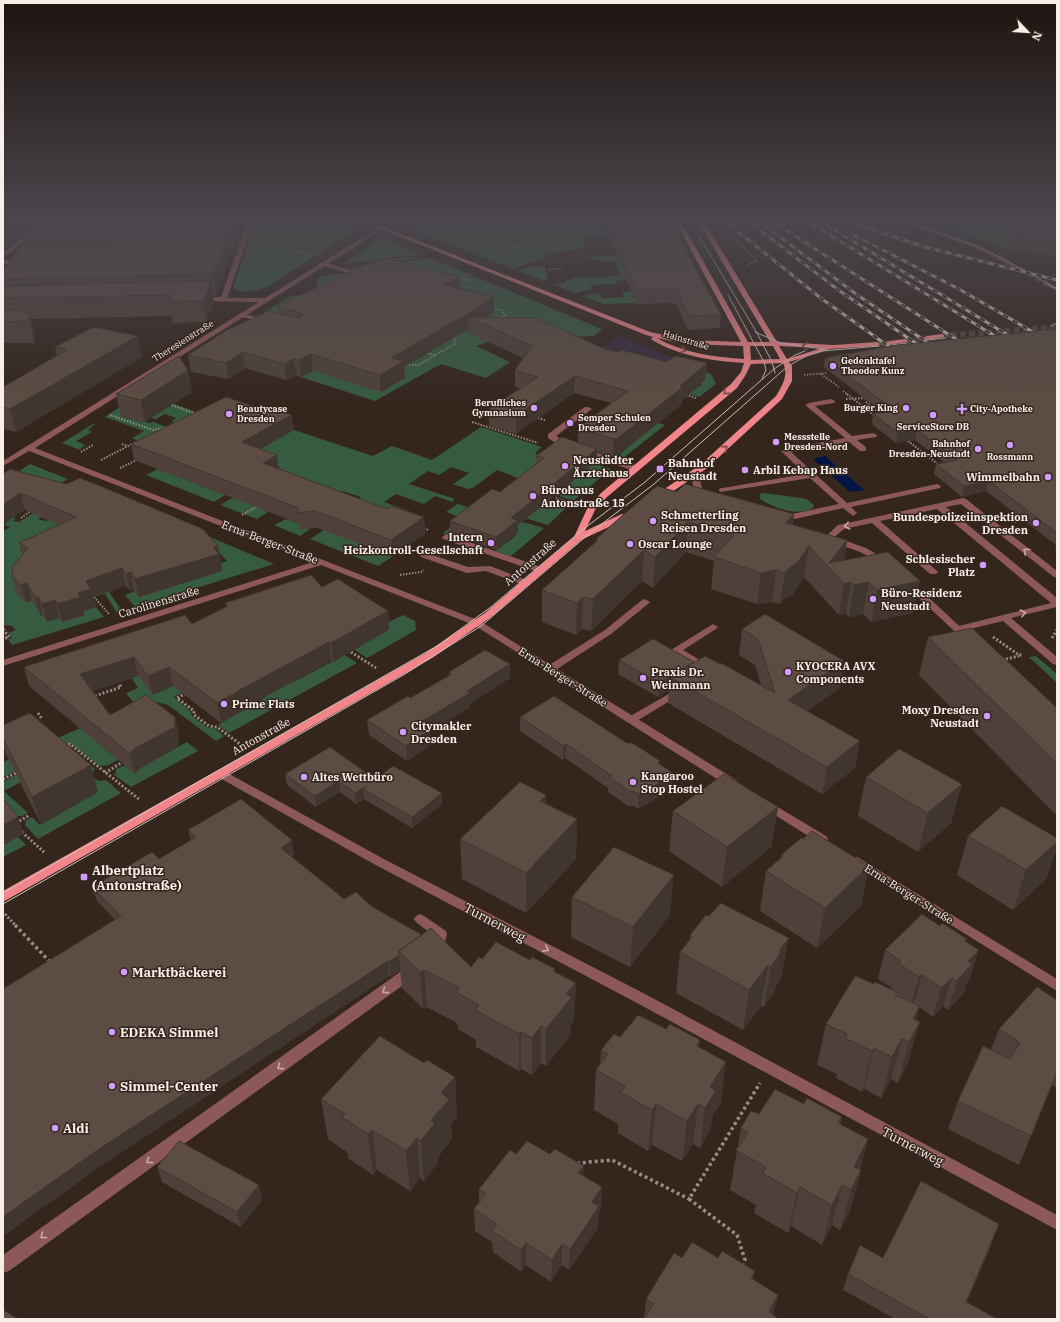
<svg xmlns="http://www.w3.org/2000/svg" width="1060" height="1322" font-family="'IBM Plex Serif',serif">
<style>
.commercial{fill:#362c3b}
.green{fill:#365b40;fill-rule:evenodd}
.water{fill:#001545}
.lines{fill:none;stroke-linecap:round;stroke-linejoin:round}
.tertiary-tunnel{stroke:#52433c;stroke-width:6;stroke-dasharray:6 3;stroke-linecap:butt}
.primary-tunnel{stroke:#52433c;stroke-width:6;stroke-dasharray:6 3;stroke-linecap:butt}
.path-far3{stroke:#998c86;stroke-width:1.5;stroke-dasharray:1.5 1.5;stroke-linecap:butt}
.path-far2{stroke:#998c86;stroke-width:2;stroke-dasharray:1.5 1.5;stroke-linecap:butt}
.path-far1{stroke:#998c86;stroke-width:3;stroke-dasharray:2 2;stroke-linecap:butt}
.path{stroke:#998c86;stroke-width:3.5;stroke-dasharray:3 3;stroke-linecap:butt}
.service{fill:#8d5859;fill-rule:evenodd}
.pedestrian{fill:#8d5859;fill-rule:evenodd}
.minor{fill:#8d5859;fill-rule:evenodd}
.tertiary{fill:#8d5859;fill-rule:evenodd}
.primary{fill:#f18589;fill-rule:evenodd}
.tram{stroke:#cec3bd;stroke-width:1}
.rail-casing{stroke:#cec3bd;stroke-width:3}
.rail{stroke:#34251d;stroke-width:2;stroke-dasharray:5.5;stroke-linecap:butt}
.wall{fill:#4f413a}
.shaded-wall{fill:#40352f}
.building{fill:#5c4c43;stroke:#40352f}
.oneway{stroke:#804b48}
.oneway2{stroke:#c8aba9}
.poi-dot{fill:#d29dfd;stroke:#34251d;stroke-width:1.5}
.labels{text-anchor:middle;stroke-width:3;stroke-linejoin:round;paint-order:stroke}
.far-street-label{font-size:9px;fill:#f9efea;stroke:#34251d}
.far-poi-label{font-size:9px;font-weight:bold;fill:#f9efea;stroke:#34251d;text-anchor:start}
.poi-label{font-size:11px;font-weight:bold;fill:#f9efea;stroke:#34251d;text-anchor:start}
.street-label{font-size:11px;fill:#f9efea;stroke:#34251d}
.near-poi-label{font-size:13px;font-weight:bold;fill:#f9efea;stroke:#34251d;text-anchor:start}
.near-street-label{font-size:13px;fill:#f9efea;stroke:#34251d}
</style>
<rect width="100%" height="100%" fill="#34251d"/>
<path class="commercial" d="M620 336 703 371 583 360Z"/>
<path class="green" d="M256 221H337L357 230 266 287C256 291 243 294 233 288Z
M410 221H459L558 227 560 221H619L622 223 602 224 608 235 575 237 581 238 585 243 584 246 581 248 548 254 544 258 513 269 405 227Z
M930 221C960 221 990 219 1018 228L1007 249Z
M381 240H385L423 255 395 257 346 264 343 263Z
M620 256 629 280 616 281 617 284 590 285 592 289 576 293 552 284 565 283V280H571L570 278 620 276 615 261H601L586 257Z
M430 258 602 329 594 336 575 337 511 334 476 346 510 362 486 378 441 364 375 401 301 377 316 369 262 314 289 297 305 294 321 287 317 285V281L320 277 333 274 360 272 352 270 351 269 354 267Z
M533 266 545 267 548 279 545 281 518 271Z
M635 291 632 294 636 303 603 304 583 296 599 293 602 298 624 297 622 292Z
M703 371 711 374 716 384 699 397 688 394 701 385Z
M163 400 205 415 146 444 132 438 144 431 105 417 121 406ZM165 414 176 418 172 421 174 423 167 427 153 422 150 423 122 417H145L156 419Z
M656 422 665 425 622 459 613 457 618 456Z
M93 424H95L88 430 92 432 76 441 85 445 80 450 62 443Z
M481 427 542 447 535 453 580 474 600 478 573 501C547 493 523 479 497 470L473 488 468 489 453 484 469 473 451 467 439 475 428 471 409 484 455 499 452 502 435 496 424 504 396 494 384 502 422 516V526L358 546 375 553 378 551 393 556 378 566 310 539 356 509 349 505 361 497 342 491 326 499 268 512 257 519 220 505 265 479 226 435 294 430 373 456 392 446 432 460Z
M593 463 611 469 602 476 587 471 586 469Z
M30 464 68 479 55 487 3 481Z
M158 469 225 495 214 502 146 475Z
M763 493 802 498 808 500 814 505 813 508C797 517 774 508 760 499V494Z
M59 496 45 515 38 519 45 521 49 520 65 527 122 611 117 613 105 594 96 596 90 589 33 600 43 615 59 618 62 621 84 615 82 611 96 607 104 617 12 645 8 639 12 638 8 633 16 630 12 626 3 625V531L10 527 4 525 9 519 3 515 16 518 13 521 19 522Z
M549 499 569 505 548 525 522 517Z
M457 504 544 528 510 557 495 551 513 538 518 532 469 526 455 537 443 533 462 518 446 512Z
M286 519 300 524V527L310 529 300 536 274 525Z
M210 537 274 564 135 607 125 595 135 591 139 597 221 571 216 565 227 561 215 548 180 555Z
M403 615 415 621 416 630 367 658 355 650 354 649 382 625Z
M345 655 357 663 229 733 218 725 267 696 194 686 174 697 191 712 192 716 207 727 215 729 224 736 216 741 168 705 153 701 98 743 118 760 109 765 100 766 70 743 3 777V762L103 718 134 703 126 693 138 688 129 674 272 664 295 681Z
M1036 656 1057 674V683L1029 657Z
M187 742 198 751 131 787 114 775 116 772V769L125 765 133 772Z
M61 751H72L95 769 92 774 94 779 100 781 106 780 121 793 38 839 25 825 26 820 32 817 40 825 98 792 62 760 4 791 28 813 22 816H11L3 808V782Z
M13 832 26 845 3 857V845L9 842Z"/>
<path class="water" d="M825 456 864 490 850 492 813 459Z"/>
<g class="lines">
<path class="tertiary-tunnel" d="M1020 269 1047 284"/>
<path class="primary-tunnel" d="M942 336 1057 327
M905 341 927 338
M877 344 889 343"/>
<path class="path-far3" d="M408 221 565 229
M725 229 757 261 747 265
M258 242C269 243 279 245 287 236L286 233 278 227
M276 244 311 256
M487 254 530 243 587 221
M389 260 416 258
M370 262 380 261
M549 269H564
M458 277 472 281
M492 308 501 310 505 315 498 319
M427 353 435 355 455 344 454 337 456 336
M406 365H419L435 355
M821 374 839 387
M804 375 827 373
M843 391 848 395"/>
<path class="path-far2" d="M847 394 875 416
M686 395 696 398
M846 399 866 398
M866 402 882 415
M169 404 196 414
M110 415 153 430 165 428
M538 418 545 420
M472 422 538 443
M908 441 939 465
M122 444 127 446
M81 452 93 445
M101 460 138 441
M120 468 135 461
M583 472 601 477
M556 498 575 504
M242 515 256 507
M21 518 32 510
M1015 522 1025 519
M421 527 428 530
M400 575 421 572 424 570
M94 597 109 614"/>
<path class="path-far1" d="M3 629 9 637 3 639
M993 637 1019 655H1022
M1052 638 1057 630
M351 652 376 668
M1002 660 1019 656
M186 693 177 698 194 711V715L209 726 217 727 240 744
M95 696 121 687 119 683
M38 713 42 719
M65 747 70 744 140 800
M105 773 121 763
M3 779 18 772
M16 823 30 815
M22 832 45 853
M5 914 16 926"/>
<path class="path" d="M15 925 51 963
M578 1165 579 1163 612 1160 689 1199
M742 1266 745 1260 737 1235 689 1199 760 1083"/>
<path class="service" d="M322 262 365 274 366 275 363 277 320 265 319 264Z
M241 313 268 320 269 321 266 323 239 316V314Z
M585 407H588L592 409 556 436 571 445V449H565L548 438V434Z
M582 450H588L638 466 639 468 638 470H632L582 454Z
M963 498 966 499 1057 571V578L1054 577 961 504 946 507 1057 598V607L1011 618 1057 657V665L1053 664 1003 621 958 632 955 631 953 629 955 627 1051 603 937 509 880 521 936 570 938 572 936 574H930L872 523 844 529 831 540 828 541 824 538 838 525Z
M446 534 544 568 546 570 541 573 538 572 443 539 442 537Z
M424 552 468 567 490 566 529 581 531 583 526 586 523 585 486 571 467 573 421 557 420 555Z
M645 599 650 602 648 604 611 634 554 671H546L545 669 546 667 605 630 642 600Z
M713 624 718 627 716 629 683 650 710 666 711 668 710 670H702L671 650Z
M679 688 683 689 684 691 683 693 635 722H627L626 720 627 718Z
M420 914 424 916 446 931 447 934 442 954 437 955 432 954 431 950 434 936 416 922 414 919 416 916Z
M412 966 417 967 419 971 417 975 9 1271 3 1273V1255L407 967Z"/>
<path class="pedestrian" d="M3 260 23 261 26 263 23 265 3 264Z
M831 399 835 401 834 403 815 406 852 436 873 433 877 435 876 437 857 440 866 447V451H860L849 442 791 452 847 503 937 484 941 486 940 488 851 507 857 513 853 516 843 508 795 519 792 518 791 516 792 514 839 504 810 478 720 492 719 490 720 488H723L805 474 781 451 785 449 845 438 805 405 809 403Z"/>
<path class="minor" d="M44 221H50L3 258V253Z
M248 221H254L227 298H265L389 221H396L35 448 480 621 736 780 738 783 736 786H728L474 625 321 565 3 666V660L313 562 29 451 3 466V461L259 302 201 301 198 299 201 297H221Z
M692 472H698L699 474 702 489 709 497 708 499H702L694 490 691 474Z
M835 537 866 548 888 561 884 564 881 563 860 552 832 542 831 540Z
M908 580 911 581 972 638 974 640 972 642H966L905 585 903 583Z
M222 770 382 858 647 995 1057 1215V1230L637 1003 374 864 218 777 216 774 218 771Z
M766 800 826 836 828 839 826 842 822 843 818 842 762 807 760 804 762 801Z
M857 857 1057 979V991L853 864 851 861 853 858Z"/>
<path class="tertiary" d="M900 221H908L977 245 1023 269 1018 270 973 247Z
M1047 282 1057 287V291L1045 285 1044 284Z"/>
<path class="primary" d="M361 221H368L650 332 688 340 741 342 680 230 673 221H679L686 230 748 342H770L698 221H704L777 342 834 345 877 342 880 344 877 346 829 349 828 350 789 362 792 366V381L782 399 706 469 663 498H657L656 496 657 494 700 465 776 396C782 386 789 375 783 363L751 364 745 376 737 388 607 497 595 510 585 531 622 514H628L629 516 628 518 581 540 491 617 432 658 3 902V891L424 654 485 613 574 537 587 509 601 493 731 384 741 372 744 363C712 361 679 356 652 340L651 339 653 337 646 335ZM657 338 688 344 743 346 744 359C714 357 683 353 657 338ZM750 346H773L780 359 751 360ZM779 346 822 348 787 359Z
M942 334 944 335V337L927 340 924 338 927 336Z
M905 339 907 340V342L889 345 886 343 889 341Z"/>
<path class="tram" d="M690 221 757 333 772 362 775 373
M904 221 976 246 1004 259 1057 289
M728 295 764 362 766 370 762 379
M1051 326 1057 323
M755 332 781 343 823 349
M929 340 945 338
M892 345 908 343
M3 893 437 646 491 607 581 531 645 482 774 369 795 355 805 351
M3 904 405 674 481 626 590 533 654 484 788 366 808 355 822 351 879 346"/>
<defs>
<path id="rail" d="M725 221 822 299 898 353
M748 221 837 289 924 349
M759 221 856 294 937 349
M772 221 965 345
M807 221 1003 341
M820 221 1016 340
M846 221 925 247 1057 280
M848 232 959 289 1057 346"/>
</defs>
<use href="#rail" class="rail-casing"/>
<use href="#rail" class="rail"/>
</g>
<path class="wall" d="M243 221 216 295H213L214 302 206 322 173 323 172 316 31 319 35 335 34 343H3V271L28 246 26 239Z
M529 221H553L552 222Z
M607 221H670L721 315 720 328 688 330 675 303 636 304 607 231Z
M1057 221V256L1007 249 1011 232Z
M370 265 459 277 460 288 494 297V313L489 316V317L618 352 667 362 707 363 705 380 682 400V404L617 456 613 457 597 452V461L518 525V532L497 550 450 534V521L500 492 536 464V456L578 442V428L611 403 574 393 516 434 489 426V409L520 388 515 387V370L523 358 469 333V329L404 367 405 378 381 392 313 371 301 377 296 375 286 380 245 368 228 379 191 372 188 355 278 313 277 306Z
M1057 329V551L1055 549 1056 545 986 491 962 497 934 474 936 464 944 462 915 440 896 443 872 424 873 414 883 413 824 367 825 358Z
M55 347 142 357 16 432 3 429V387L57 356Z
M188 370 192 392 145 422 121 417 116 394Z
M294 430 260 449 277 455 279 469 387 509 424 517 425 534 393 556 317 528 300 529V524L134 460 131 444Z
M3 474 218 546 222 571 139 597 134 590 130 591 126 586 93 597 96 607 83 611 85 615 62 622 59 618 47 622 43 615 41 616 32 601 26 602 17 594 12 576 22 555 19 543 59 525 25 510Z
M677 492 794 514 792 525 847 540 844 561 913 613 871 622 863 614 849 617 846 614 839 615 804 577 793 594 784 599 780 604 772 602 757 604 711 589 714 561 686 552 653 588 642 581 591 631 582 629 576 635 542 622V590L596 542V539Z
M322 587 388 611 389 630 333 662 331 661 242 709V711L221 723 173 686 153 695 138 676 92 691 110 715 175 717 179 736V746L139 769 135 774 29 686 24 667 192 624 226 608 225 603Z
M742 629 844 661 840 688 807 711 860 741 855 768 822 794 668 703 669 690 658 697 618 674 619 660 720 664 761 685 755 665 739 655Z
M928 637 1057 708V816L919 675Z
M449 672 510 678 470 704V707L430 732 431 745 407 761 369 735 367 720 410 698 449 675Z
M520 717 672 788 646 805 645 804 638 809 634 806H628L608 792V788L565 758 563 760 520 731Z
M3 725 98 792 41 824 6 754 3 745Z
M285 774 375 779 442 804 412 828 364 799 356 804 340 792 316 807 287 785Z
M866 777 962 784 951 823 918 852 858 816Z
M546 795V804L577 819 576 859 526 913 462 879 460 839Z
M778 807 771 847 722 887 669 851 673 811Z
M188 830 294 855 292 857 344 899 371 906 471 967 482 959 530 960 555 969V972L576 983 574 1020 571 1025V1034L546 1066 541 1063 532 1075 521 1069 519 1071 476 1047V1040L458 1029 457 1023 427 1007 423 1009 402 988 400 970 391 977 389 976 101 1166 3 1236V989L115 920 97 901 92 887 159 859 191 840Z
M968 836 1057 838V847L1046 879 1013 910 957 875Z
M803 839 869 866 861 906 817 948 760 911 766 871 780 859 781 855Z
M572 897 670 915 630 967 571 937Z
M721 903 781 978 776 986 774 992 764 1007 761 1006 743 1030 676 993 680 952 689 941 690 935 709 916Z
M966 942 970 979 967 982 964 993 948 1010 943 1006 933 1017 919 1007 916 1020 908 1063 898 1083 891 1079 881 1098 864 1089 862 1092 836 1078 837 1074 817 1065 826 1024 874 984 891 989 892 988 878 979 885 950Z
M1057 1000V1088L1052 1085 1019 1165 948 1129 958 1101 991 1050 999 1029Z
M620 1037 699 1048 721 1103 713 1114 710 1131 700 1148 693 1144 682 1161 652 1145 648 1151 618 1133V1124L594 1110 596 1070 600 1064 601 1050Z
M424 1063 455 1077 457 1117 451 1124 452 1139 438 1157V1163L424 1181 420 1178 410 1191 377 1170 373 1175 348 1158V1153L328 1139 321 1099Z
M804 1104 842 1117 840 1124 868 1139 860 1170H861L850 1211 840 1230 832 1225 822 1245 791 1226 788 1233 754 1213 756 1205 730 1190 741 1128 759 1114Z
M516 1154H550L584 1166 583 1175 602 1187 601 1209 599 1212 598 1228 569 1270 562 1265 551 1282 526 1265 521 1272 493 1252 492 1242 475 1231 474 1209 479 1202V1189Z
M157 1167 259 1185 262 1200 241 1227 162 1182Z
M993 1241 967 1302 997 1319H895L843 1290 848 1274 883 1258Z
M682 1258 753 1280 778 1295 773 1315 777 1318V1319H644L646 1299Z"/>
<path class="shaded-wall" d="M11 221H39L3 250V227Z
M234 221H243L216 295 213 274Z
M459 277 460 292 444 285Z
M211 281 214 302 206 322 203 301Z
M494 297V313L489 316V318L468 317 469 329 404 367 405 378 381 392 380 375 391 358Z
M30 314 35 335 34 343 29 321Z
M138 336 142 357 16 432 10 409Z
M243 352 245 368 228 379 226 363Z
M311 354 313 371 301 377 299 360Z
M294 359 296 375 286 380 284 364Z
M707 363 705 380 682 400V404L617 456 613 457 614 439 680 386Z
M188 370 192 392 145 422 141 400Z
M575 376 574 393 516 434V416Z
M292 415 294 430 244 458 242 442Z
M917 430 915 440 896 443 898 433Z
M597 449V461L518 525V532L497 550 496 537 511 518Z
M277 455 279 471 263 463Z
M989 481 986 491 962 497 964 486Z
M20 493 25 510 3 524V505Z
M794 514 790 545 786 523Z
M424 517 425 534 393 556 391 540Z
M688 522 686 552 653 588 655 557Z
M847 540 842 571 829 563Z
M218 546 222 571 139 597 135 579Z
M809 546 804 577 793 594 784 599 780 604 785 573Z
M644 550 642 581 591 631 593 599Z
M122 568 126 586 93 597 96 607 83 611 85 615 62 622 57 604 78 593 86 581Z
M776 570 772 602 757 604 761 573Z
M131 572 134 590 130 591 126 574Z
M920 581 913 613 871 622 877 590Z
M851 582 846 614 839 615 844 584Z
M869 582 863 614 849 617 854 585Z
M27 583 32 601 26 602 21 585Z
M38 597 43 615 41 616 36 598Z
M583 597 582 629 576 635 577 603Z
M55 600 59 618 47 622 42 604Z
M388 611 389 630 333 662 331 643Z
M329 642 331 661 242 709V711L221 723 217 703 238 691Z
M134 657 138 676 85 694 80 674Z
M844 661 840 688 784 727 788 700Z
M694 662 670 677 669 690 658 697 659 683Z
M510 664V678L470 704V707L430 732 431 745 407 761 406 746 419 723 467 691Z
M169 667 173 686 153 695 148 676Z
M175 717 179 736V746L139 769 135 774 130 754 134 749Z
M860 741 855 768 822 794 827 767Z
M566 744 565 758 563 760V746Z
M91 765 98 792 41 824 32 797Z
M673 773 672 788 646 805 647 791Z
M339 781 340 792 316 807 315 796Z
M962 784 951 823 918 852 928 813Z
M367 786 363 789 364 799 356 804 355 793Z
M646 790 645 804 638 809 639 794Z
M442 793V804L412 828V817Z
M546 795V835L540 801Z
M778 807 771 847 722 887 727 847Z
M18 817 24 834 3 845V825Z
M577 819 576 859 526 913V873Z
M292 840 294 855 284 862 281 848Z
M1057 842V847L1046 879 1013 910 1026 870Z
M869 866 861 906 817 948 825 908Z
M674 875 670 915 630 967 633 927Z
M789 938 781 978 776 986 774 992 764 1007 771 967 779 951Z
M979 950 970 979 967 982 964 993 948 1010 957 981 968 961Z
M399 955 400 970 391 977 389 962Z
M388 961 389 976 101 1166 3 1236V1217L96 1151Z
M768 965 761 1006 743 1030 749 990Z
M424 970 427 1007 423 1009 420 972Z
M922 975 914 1003 911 1006 919 977Z
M952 978 943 1006 933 1017 941 988Z
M576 983 574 1020 571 1025V1034L546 1066V1029L566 994Z
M920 1006 910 1041 920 1022 908 1063 898 1083 909 1042 913 1019Z
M541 1026V1063L532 1075V1038Z
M521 1032V1069L519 1071V1034Z
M902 1039 891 1079 881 1098 892 1057Z
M700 1040 695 1081 697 1046Z
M874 1048 864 1089 862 1092 872 1051Z
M726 1062 721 1103 713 1114 710 1131 700 1148 705 1108 710 1087Z
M455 1077 457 1117 451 1124 452 1139 438 1157V1163L424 1181 421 1141 431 1120 441 1093Z
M656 1104 652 1145 648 1151 652 1110Z
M698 1104 693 1144 682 1161 687 1121Z
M372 1130 377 1170 373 1175 368 1134Z
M417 1138 420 1178 410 1191 406 1151Z
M868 1139 858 1176 861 1170 850 1211 840 1230 851 1190 854 1167Z
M584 1166 583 1188 578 1173Z
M259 1185 262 1200 241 1227 237 1212Z
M842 1185 832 1225 822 1245 832 1205Z
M602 1187 601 1209 599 1212 598 1228 569 1270 570 1249 592 1202Z
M800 1187 791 1226 788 1233 797 1193Z
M526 1243V1265L521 1272V1250Z
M562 1244V1265L551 1282 552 1260Z
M755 1271 751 1292V1278Z
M778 1295 773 1316 769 1312Z"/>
<path class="building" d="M3 221H11L3 227Z
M40 221H234L213 274 3 279V271L21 246H113L118 242 113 239H26Z
M608 221H670L721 315 689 316 676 289 637 290Z
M1016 221H1057V238L1011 232Z
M383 259H389L459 277 444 285 494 297 486 302H488L391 358 404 361 380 375 311 354 299 360 294 359 284 364 243 352 226 363 188 355 227 330 269 311 299 318 303 315 301 313 277 306 367 264 370 265Z
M211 281 203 301 170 302 172 295 3 298V286Z
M3 308 30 314 29 321 3 322Z
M468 317 536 318 607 350 618 352 622 350 667 362 675 356 707 363 680 386 683 387 618 438 614 439 578 428 628 391 575 376 516 416 489 409 538 377 515 370 532 346Z
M94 327 138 336 10 409 3 407V387L67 350 55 347Z
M1057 329V533L989 481 964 486 936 464 957 460 917 430 898 433 873 414 895 411 825 358 897 345Z
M179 356 188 370 141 400 116 394Z
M226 397 262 409 268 407 292 415 242 442 277 455 263 463 387 509 391 506 424 517 391 540 315 511 298 513V508L131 444Z
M562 437 597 449 511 518 518 520 496 537 450 521 492 489 500 492 544 458 536 456Z
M10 469 66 484 80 478 105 488 203 529 218 546 213 548 219 554 135 579 131 572 126 574 122 568 86 581 91 589 78 593 80 597 57 604 55 600 42 604 38 597 36 598 27 583 21 585 12 576 13 566 28 548 19 543 76 517 20 493 3 505V474Z
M685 484 794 514 786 523 847 540 829 563 888 552 920 581 877 590 869 582 854 585 851 582 844 584 809 546 797 563 789 568 785 573 776 570 761 573 714 557 734 535 688 522 655 557 644 550 593 599 583 597 577 603 542 590 598 540 596 539 616 521 657 486 677 492Z
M311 575 322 587 338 579 388 611 331 643 329 642 238 691H239L217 703 169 667 148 676 134 657 80 674 110 715 146 695 175 717V727L134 749 130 754 24 667 185 615 192 624 228 606 225 603Z
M765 614 844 661 788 700 860 741 827 767 670 677 705 656 720 664 721 663 775 693 758 639 742 629Z
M972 628 1057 708V764L928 637Z
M653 639 694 662 659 683 619 660Z
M485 650 510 664 467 691 470 693 419 723 430 730 406 746 367 720 408 696 410 698 452 674 449 672Z
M554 696 627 743H632L645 751 660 761 658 763 673 773 647 791 646 790 639 794 635 792 629 791 609 777 612 776 566 744 563 746 520 717Z
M30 713 91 765 32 797 3 738V725Z
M330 747 375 779 393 766 442 793 412 817 363 789 367 786 355 793 339 781 315 796 285 774Z
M899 749 962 784 928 813 866 777Z
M724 774 778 807 727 847 673 811Z
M520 782 546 795 540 801 577 819 526 873 460 839Z
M3 799 18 817 3 825Z
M241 799 292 840 281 848 344 899 356 892 371 906 422 935 399 951V955L389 962 388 961 96 1151 3 1217V989L121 916 92 887 152 852 159 859 196 837 188 830Z
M1002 806 1057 838V842L1026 870 968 836Z
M812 831 869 866 825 908 766 871 783 856 781 855 801 838 803 839Z
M614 847 674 875 633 927 572 897Z
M721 903 789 938 779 951 781 952 771 967 768 965 749 990 680 952 692 937 690 935 706 915 709 916Z
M922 914 940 926 942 923 967 939 965 941 979 950 968 961 972 964 957 981 952 978 941 988 922 975 919 977 898 963 901 961 885 950Z
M431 928 471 967 479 957 482 959 496 942 530 960 532 957 555 969 553 971 576 983 566 994 572 997 546 1029 541 1026 532 1038 521 1032 519 1034 475 1010 479 1005 456 992 460 988 424 970 420 972 399 951Z
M855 976 874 984 875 982 897 992 895 995 920 1006 913 1019 920 1022 909 1042 902 1039 892 1057 874 1048 872 1051 845 1038 847 1034 826 1024Z
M1037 987 1057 1000V1072L1031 1136 958 1101 983 1046 1010 1059 1020 1043 999 1029Z
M638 1015 666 1029 670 1024 700 1040 697 1046 726 1062 710 1087 716 1091 705 1108 698 1104 687 1121 656 1104 652 1110 620 1092 625 1086 596 1070 608 1054 601 1050 614 1034 620 1037Z
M380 1036 424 1063 427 1060 455 1077 441 1093 450 1099 431 1120 435 1123 421 1141 417 1138 406 1151 372 1130 368 1134 342 1117 345 1114 321 1099Z
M775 1089 804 1104 807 1098 842 1117 838 1123 868 1139 854 1167 861 1170 851 1190 842 1185 832 1205 800 1187 797 1193 762 1173 766 1167 736 1150 748 1132 741 1128 751 1111 759 1114Z
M179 1141 259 1185 237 1212 157 1167Z
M527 1141 550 1154 555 1149 584 1166 578 1173 602 1187 592 1202 599 1206 584 1229 570 1249 562 1244 552 1260 526 1243 521 1250 492 1231 497 1224 474 1209 486 1194 479 1189 510 1150 516 1154Z
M921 1181 999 1224 966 1302 997 1319H930L848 1274 860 1245 883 1258Z
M692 1242 718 1258 722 1251 755 1271 751 1278 778 1295 769 1312 777 1318V1319H644L654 1304 646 1299 674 1253 682 1258Z
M3 1310 18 1319H3Z"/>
<defs><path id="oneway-chevron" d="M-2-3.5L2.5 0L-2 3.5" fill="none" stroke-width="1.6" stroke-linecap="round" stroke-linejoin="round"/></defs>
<g class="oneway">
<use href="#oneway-chevron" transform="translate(805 346) rotate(-175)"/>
<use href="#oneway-chevron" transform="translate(683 350) rotate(16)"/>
<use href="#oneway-chevron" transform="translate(726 392) rotate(139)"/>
<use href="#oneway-chevron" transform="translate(725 448) rotate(-42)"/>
</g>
<g class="oneway2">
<use href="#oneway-chevron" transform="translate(847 526) rotate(167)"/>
<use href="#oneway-chevron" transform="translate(1026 551) rotate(-141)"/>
<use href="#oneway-chevron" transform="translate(1023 613) rotate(-14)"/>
<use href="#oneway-chevron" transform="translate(546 949) rotate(28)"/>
<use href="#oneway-chevron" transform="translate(385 991) rotate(144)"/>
<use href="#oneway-chevron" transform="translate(280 1067) rotate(144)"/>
<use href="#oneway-chevron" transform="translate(149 1161) rotate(144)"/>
<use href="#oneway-chevron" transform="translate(43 1236) rotate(144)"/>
</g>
<linearGradient id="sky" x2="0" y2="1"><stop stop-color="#1d1410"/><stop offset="0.54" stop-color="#4a464c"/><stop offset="1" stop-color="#4a464c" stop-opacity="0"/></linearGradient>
<rect width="1060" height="406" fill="url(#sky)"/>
<g class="poi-dot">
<circle cx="833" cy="366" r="4"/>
<circle cx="534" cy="408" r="4"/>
<circle cx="906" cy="408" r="4"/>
<path d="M960 403h4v4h4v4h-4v4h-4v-4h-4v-4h4z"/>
<circle cx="229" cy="414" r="4"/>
<circle cx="933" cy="415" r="4"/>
<circle cx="570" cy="423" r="4"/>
<circle cx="776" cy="442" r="4"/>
<circle cx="1010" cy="445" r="4"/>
<circle cx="978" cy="449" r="4"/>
<circle cx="565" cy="466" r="4"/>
<rect x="656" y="465" width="8" height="8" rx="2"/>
<circle cx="745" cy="470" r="4"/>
<circle cx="1048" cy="477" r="4"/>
<circle cx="533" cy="496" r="4"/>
<circle cx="653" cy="521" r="4"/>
<circle cx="1036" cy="523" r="4"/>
<circle cx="491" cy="543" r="4"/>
<circle cx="630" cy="544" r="4"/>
<circle cx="983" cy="565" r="4"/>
<circle cx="873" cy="599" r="4"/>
<circle cx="788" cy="672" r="4"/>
<circle cx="643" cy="678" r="4"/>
<circle cx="224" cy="704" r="4"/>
<circle cx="987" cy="716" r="4"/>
<circle cx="403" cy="732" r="4"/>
<circle cx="304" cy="777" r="4"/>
<circle cx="633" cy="782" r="4"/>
<rect x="80" y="873" width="8" height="8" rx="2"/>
<circle cx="124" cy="972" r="4"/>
<circle cx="112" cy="1032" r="4"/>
<circle cx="112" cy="1086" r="4"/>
<circle cx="55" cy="1128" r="4"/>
</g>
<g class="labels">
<g class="far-street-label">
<text transform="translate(686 340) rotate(17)" y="3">Hainstraße</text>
<text transform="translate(183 341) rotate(-32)" y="3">Theresienstraße</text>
</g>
<g class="far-poi-label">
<text x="841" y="364">Gedenktafel<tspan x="841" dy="10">Theodor Kunz</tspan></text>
<text x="526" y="406" text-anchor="end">Berufliches<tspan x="526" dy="10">Gymnasium</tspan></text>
<text x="898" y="411" text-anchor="end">Burger King</text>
<text x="237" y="412">Beautycase<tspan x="237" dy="10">Dresden</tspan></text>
<text x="970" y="412">City-Apotheke</text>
<text x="578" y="421">Semper Schulen<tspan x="578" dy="10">Dresden</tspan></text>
<text x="933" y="430" text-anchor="middle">ServiceStore DB</text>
<text x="784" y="440">Messstelle<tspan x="784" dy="10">Dresden-Nord</tspan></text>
<text x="970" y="447" text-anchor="end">Bahnhof<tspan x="970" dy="10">Dresden-Neustadt</tspan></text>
<text x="1010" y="460" text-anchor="middle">Rossmann</text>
</g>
<g class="poi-label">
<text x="573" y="464">Neustädter<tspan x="573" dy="13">Ärztehaus</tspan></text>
<text x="668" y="467">Bahnhof<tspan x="668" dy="13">Neustadt</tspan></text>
<text x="753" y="474">Arbil Kebap Haus</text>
<text x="1040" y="481" text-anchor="end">Wimmelbahn</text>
<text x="541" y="494">Bürohaus<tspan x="541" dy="13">Antonstraße 15</tspan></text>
<text x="661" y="519">Schmetterling<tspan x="661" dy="13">Reisen Dresden</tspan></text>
<text x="1028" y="521" text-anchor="end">Bundespolizeiinspektion<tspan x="1028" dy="13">Dresden</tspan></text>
<text x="483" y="541" text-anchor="end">Intern<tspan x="483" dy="13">Heizkontroll-Gesellschaft</tspan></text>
<text x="638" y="548">Oscar Lounge</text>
<text x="975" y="563" text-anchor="end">Schlesischer<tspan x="975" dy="13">Platz</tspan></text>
<text x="881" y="597">Büro-Residenz<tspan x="881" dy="13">Neustadt</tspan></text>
<text x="796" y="670">KYOCERA AVX<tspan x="796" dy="13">Components</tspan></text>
<text x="651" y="676">Praxis Dr.<tspan x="651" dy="13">Weinmann</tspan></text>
<text x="232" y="708">Prime Flats</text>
<text x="979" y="714" text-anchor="end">Moxy Dresden<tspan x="979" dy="13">Neustadt</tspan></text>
<text x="411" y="730">Citymakler<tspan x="411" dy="13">Dresden</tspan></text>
<text x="641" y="780">Kangaroo<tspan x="641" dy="13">Stop Hostel</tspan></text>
<text x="312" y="781">Altes Wettbüro</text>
</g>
<g class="street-label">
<text transform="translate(270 542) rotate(21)" y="4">Erna-Berger-Straße</text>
<text transform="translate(530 562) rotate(-41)" y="4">Antonstraße</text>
<text transform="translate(159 602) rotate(-17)" y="4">Carolinenstraße</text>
<text transform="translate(563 677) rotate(32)" y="4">Erna-Berger-Straße</text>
<text transform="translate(261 736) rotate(-29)" y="4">Antonstraße</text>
<text transform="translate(909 894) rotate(32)" y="4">Erna-Berger-Straße</text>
</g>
<g class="near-poi-label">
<text x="92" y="875">Albertplatz<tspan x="92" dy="15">(Antonstraße)</tspan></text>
<text x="132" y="977">Marktbäckerei</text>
<text x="120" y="1037">EDEKA Simmel</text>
<text x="120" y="1091">Simmel-Center</text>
<text x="63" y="1133">Aldi</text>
</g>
<g class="near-street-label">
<text transform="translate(495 922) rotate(28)" y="5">Turnerweg</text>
<text transform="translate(913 1146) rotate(28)" y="5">Turnerweg</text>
</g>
</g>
<rect width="1060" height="1322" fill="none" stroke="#f9efea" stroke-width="8"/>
<g transform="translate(1028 32) rotate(115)" stroke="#34251d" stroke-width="3" paint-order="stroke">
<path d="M0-3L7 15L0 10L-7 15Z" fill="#f9efea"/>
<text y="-6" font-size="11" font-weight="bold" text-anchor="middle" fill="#f9efea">N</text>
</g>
</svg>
